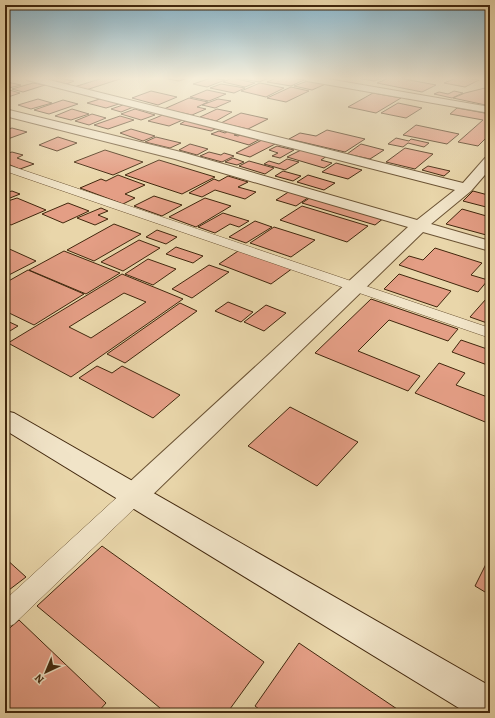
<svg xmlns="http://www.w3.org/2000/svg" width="495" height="718" font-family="Alegreya,serif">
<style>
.building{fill:#e49e85;stroke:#41270d;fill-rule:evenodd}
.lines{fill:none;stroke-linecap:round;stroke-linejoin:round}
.service-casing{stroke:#6b5334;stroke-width:1}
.minor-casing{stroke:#6b5334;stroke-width:2}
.secondary-casing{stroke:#41270d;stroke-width:2}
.service{fill:#f1e4c8;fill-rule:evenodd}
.minor{fill:#f1e4c8;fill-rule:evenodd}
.secondary{fill:#f1e4c8;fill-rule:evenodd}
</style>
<rect width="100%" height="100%" fill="#e9d6aa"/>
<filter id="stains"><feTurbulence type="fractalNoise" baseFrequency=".005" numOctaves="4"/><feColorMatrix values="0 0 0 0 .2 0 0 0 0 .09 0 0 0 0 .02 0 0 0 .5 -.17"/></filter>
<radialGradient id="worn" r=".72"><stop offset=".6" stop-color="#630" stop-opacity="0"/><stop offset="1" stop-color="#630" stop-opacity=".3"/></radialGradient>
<path class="building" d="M47 78H58L74 81 64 85 42 79Z
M103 78H123L86 90 74 87Z
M163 78H188L179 81Z
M211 78 225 80 207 87 193 84Z
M232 78 255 83 245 87 223 82Z
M237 78H269L259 82Z
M276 78H291L304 80 291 86 267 82Z
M358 78H382L374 81Z
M389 78H399L436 85 422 92 377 83Z
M456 78H465L479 80 465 87 444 83Z
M310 80 328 83 312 90 294 86Z
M5 82H7L21 85 9 88 5 87Z
M33 83 45 85 23 92 12 89Z
M260 83 284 88 266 97 241 91Z
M221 84 245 88 234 93 210 88Z
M291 87 309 91 286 102 267 98Z
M489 87 490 106 453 98 465 93Z
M5 90 6 89 20 93 5 98Z
M207 90 226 94 209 101 190 97Z
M151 91 177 97 158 105 132 98Z
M454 91 463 93 452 98 434 94 439 92 448 94Z
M373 93 401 98 376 113 348 107Z
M103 98 122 103 106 108 87 103Z
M189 98 208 102 197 107 206 109 192 115 164 109Z
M38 99 52 103 31 109 18 105Z
M218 99 231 101 215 108 202 105Z
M63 100 78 104 49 114 34 110Z
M398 103 422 108 406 118 381 113Z
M126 104 136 106 121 112 111 109Z
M457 108 490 114V134L478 146 458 142 483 120 450 114Z
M72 109 89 114 71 120 55 116Z
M135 109 155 115 141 120 121 114Z
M217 109 232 112 216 121 200 117Z
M241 113 268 119 248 129 221 123Z
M92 114 106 118 89 125 75 121Z
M165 114 185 119 169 126 148 121Z
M120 116 134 120 108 129 94 125Z
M187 120 219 127 211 131 180 124Z
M416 125 459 134 447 144 403 135Z
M12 128 27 132 5 140V130Z
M131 129 155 136 143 141 120 133Z
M232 129 242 132 234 135 238 136 242 134 264 137 249 145 211 134 219 131 225 133Z
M327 130 365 139 345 152 289 139 300 133 316 136Z
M58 137 77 143 57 151 39 145Z
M156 137 181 143 170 148 145 142Z
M266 138 279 142 250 157 236 153Z
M396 138 409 141 411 139 429 143 424 147 408 143 403 147 388 144Z
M190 144 208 149 197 155 179 150Z
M361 144 384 150 370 159 347 154Z
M277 146 294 150 280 158 272 156 278 153 269 150Z
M305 148 330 154 321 160 332 163 324 168 287 157Z
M405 148 433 154 415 169 386 162Z
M105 150 143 162 113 175 74 162Z
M12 152 23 155 17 158 34 164 20 169 5 163V154Z
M209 152 221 155 224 153 234 156 222 162 200 156Z
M233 158 244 162 237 165 225 162Z
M287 159 299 162 285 170 264 164 269 161 279 164Z
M159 160 215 177 182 194 125 175Z
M249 161 274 168 265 174 239 166Z
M336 163 362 170 348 179 322 172Z
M428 166 450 171 444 176 422 170Z
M283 171 301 176 293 181 275 176Z
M118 175 145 185 125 194 135 198 123 204 80 188 101 179 106 181Z
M308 175 335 183 324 190 297 182Z
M228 176 248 182 238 187 256 192 245 199 215 190 202 197 189 193 214 179 219 181Z
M12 191 20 194 5 200V193Z
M290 191 309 197 296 206 276 200Z
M473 191 488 195 490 194V208L463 201Z
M154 196 182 205 162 216 134 206Z
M311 197 384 218 375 225 302 203Z
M17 198 46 210 11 225 5 222V202Z
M205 198 231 206 196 227 169 217Z
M68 203 89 211 63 223 42 214Z
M302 206 368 226 347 242 280 220Z
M101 208 108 211 98 215 108 219 95 225 77 218Z
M462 209 490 217V236L446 224Z
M223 213 249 221 239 227 230 224 215 233 198 227Z
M255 221 272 227 246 243 229 237Z
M114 224 141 234 94 261 67 250Z
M274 227 315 240 291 257 250 243Z
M157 230 177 237 166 244 146 237Z
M139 240 160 248 123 271 101 262Z
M5 247 36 261 5 277Z
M176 247 203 256 193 263 166 254Z
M435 248 482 263 471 275 488 280 478 292 399 265 409 256 423 260Z
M241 249 293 268 271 284 219 264Z
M64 251 120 273 86 294 29 270Z
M148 259 176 269 153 285 125 274Z
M209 265 229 272 192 298 172 289Z
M28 270 84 294 34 325 5 311V283Z
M122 274 183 299 71 377 8 343ZM124 293 146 302 91 338 69 327Z
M399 274 451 291 437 307 384 289Z
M371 299 458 329 448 341 389 320 358 351 420 376 408 391 315 353Z
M486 299 490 300V324L470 317Z
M228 302 253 312 241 322 215 311Z
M180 303 197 311 125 363 107 354Z
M266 305 286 313 264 331 244 322Z
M5 320 18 326 5 334Z
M461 340 490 350V366L452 352Z
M439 363 465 373 456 385 490 398V424L415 393Z
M97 366 112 373 122 366 180 395 153 418 79 378Z
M290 407 358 442 317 486 248 446Z
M102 546 264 662 227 713H166L37 606Z
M490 556V595L475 586Z
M5 558 26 577 5 593Z
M19 620 106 703 97 713H5V632Z
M299 643 403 713H264L255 706Z"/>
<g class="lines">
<defs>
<path id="service" d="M5 164 490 328V338L5 171Z
M133 488 141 490 144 496 141 502 14 624 5 628V600L125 490Z"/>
<path id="minor" d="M26 78H41L463 183 485 158 490 157V169L471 191 431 224 490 241V251L423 232 143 504 133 507 123 504 119 496 123 488 408 227 175 159 5 116V109L185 153 417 220 455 190 27 80Z
M302 78H322L490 107V113L307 81Z"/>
<path id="secondary" d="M5 411 14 413 490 686V713H467L5 430Z"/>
</defs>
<use href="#service" class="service-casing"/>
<use href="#minor" class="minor-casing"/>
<use href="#secondary" class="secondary-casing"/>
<use href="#service" class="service"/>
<use href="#minor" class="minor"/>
<use href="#secondary" class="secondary"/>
</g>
<linearGradient id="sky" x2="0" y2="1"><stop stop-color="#87b6ce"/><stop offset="0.44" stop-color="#f5edd9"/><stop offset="1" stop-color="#f5edd9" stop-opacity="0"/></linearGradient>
<rect width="495" height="178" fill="url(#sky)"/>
<rect width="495" height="718" fill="none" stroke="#e9d6aa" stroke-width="20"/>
<rect x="6" y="6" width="483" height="706" fill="none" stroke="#41270d" stroke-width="2"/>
<rect x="10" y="10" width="475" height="698" fill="none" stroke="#41270d"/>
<g transform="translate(46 672) rotate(224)" stroke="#f1e4c8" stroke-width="3" paint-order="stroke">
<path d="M0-3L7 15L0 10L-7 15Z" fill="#41270d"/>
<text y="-6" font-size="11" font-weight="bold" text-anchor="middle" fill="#41270d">N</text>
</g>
<rect width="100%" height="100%" filter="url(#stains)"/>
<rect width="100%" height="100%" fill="url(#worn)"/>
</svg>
